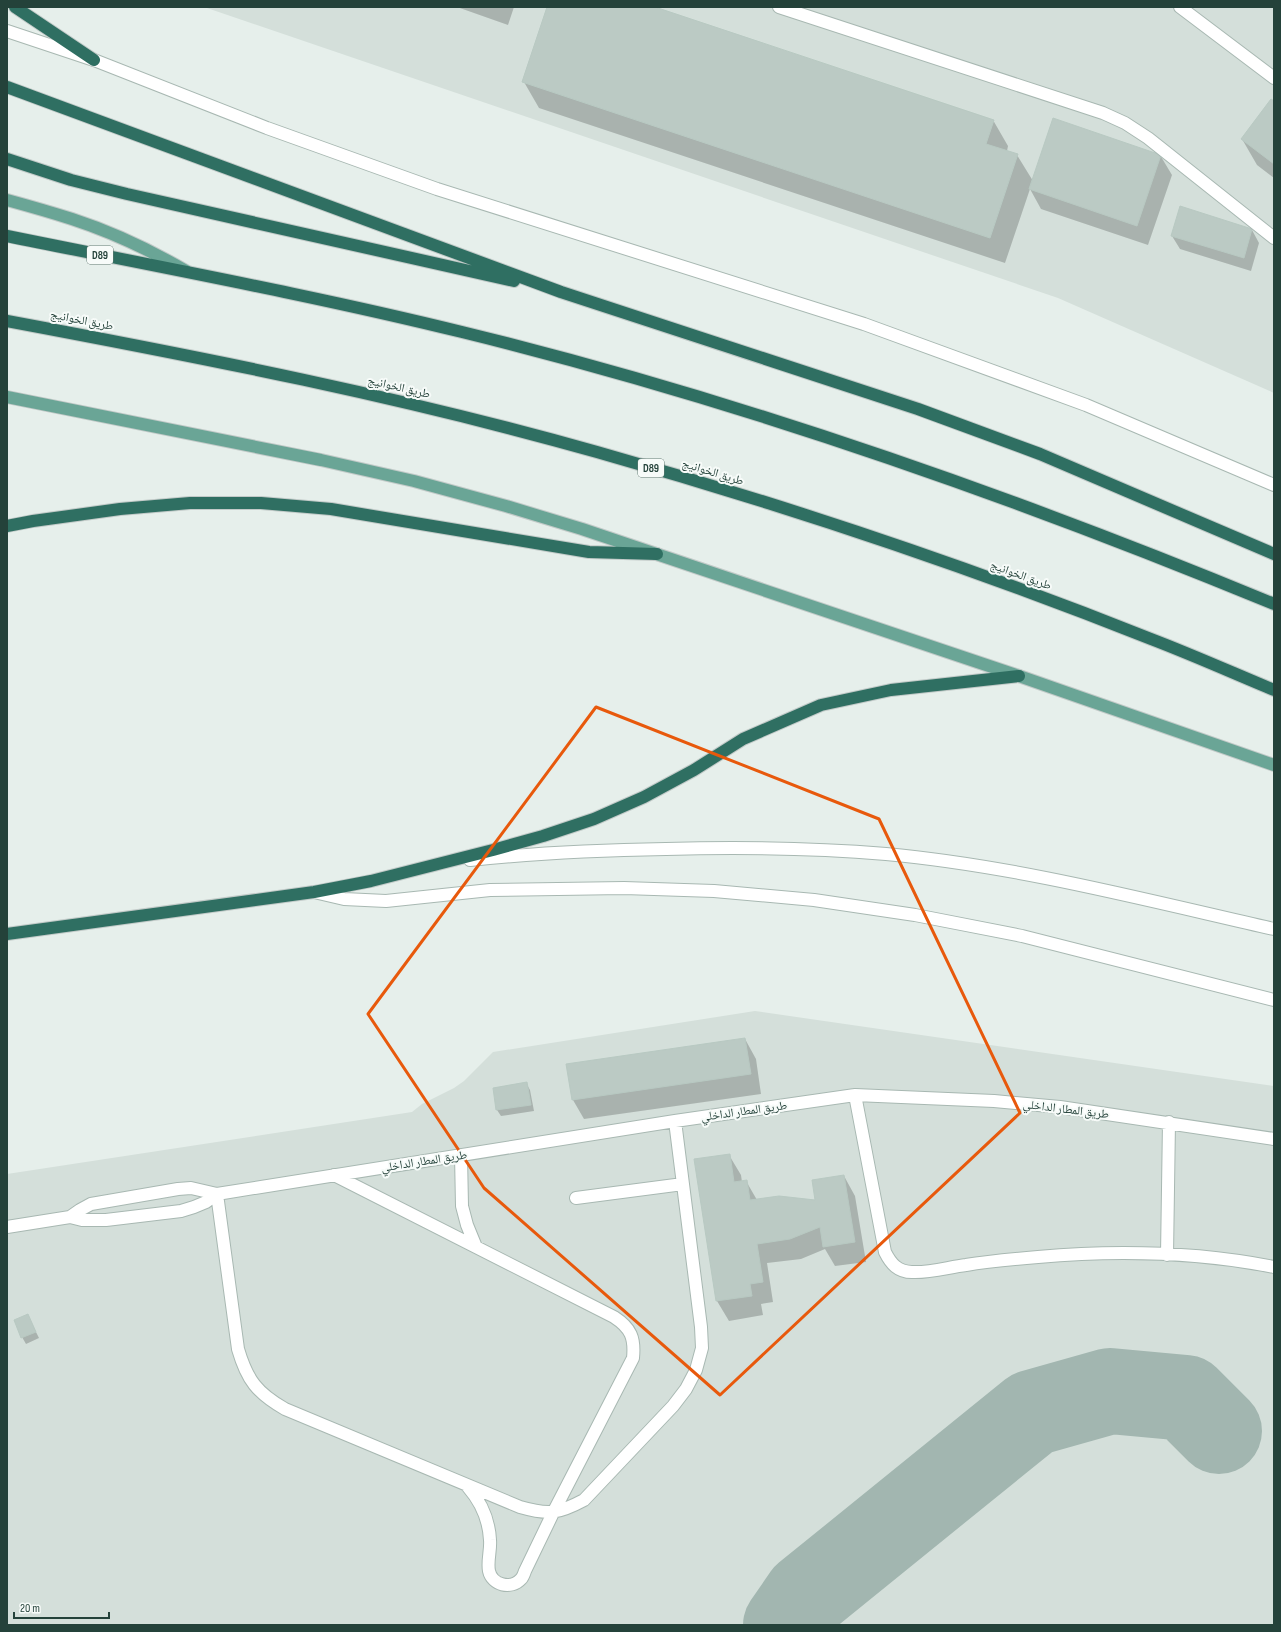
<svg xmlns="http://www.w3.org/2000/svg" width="1281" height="1632" font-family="'Sofia Sans Condensed','Noto Naskh Arabic',sans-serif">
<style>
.built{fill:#d4dfda}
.shadow{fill:#0003}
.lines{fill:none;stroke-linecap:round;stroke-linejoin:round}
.taxiway{stroke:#a2b6b0;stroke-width:86}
.building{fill:#bbcac4;stroke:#b8c9c2}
.minor-casing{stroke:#a8b8b2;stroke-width:14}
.major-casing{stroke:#c2cac8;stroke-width:14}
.highway-casing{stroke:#c2cac8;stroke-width:14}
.minor{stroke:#fff;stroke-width:12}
.major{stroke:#6aa596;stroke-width:12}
.highway{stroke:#2f6f62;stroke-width:12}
.marked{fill:none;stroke:#e8590c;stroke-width:3;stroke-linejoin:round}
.labels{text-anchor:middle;stroke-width:4;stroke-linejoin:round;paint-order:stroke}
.shield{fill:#f7fbf9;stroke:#637a73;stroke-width:1}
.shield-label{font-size:11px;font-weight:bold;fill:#24423a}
.street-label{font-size:12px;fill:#24423a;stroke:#f7fbf9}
</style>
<rect width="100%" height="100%" fill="#e6efeb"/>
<path class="built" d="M204 7H1274V393L1058 298Z
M755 1011 1274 1086V1625H7V1174L412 1112 422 1104 454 1088 464 1081 493 1052Z"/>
<path class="shadow" d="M457 7H514L508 25Z
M548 7H652L993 120 1008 146 1007 151 1017 155 1033 181 1160 155 1172 175 1148 245 1041 209 1030 189 1005 263 539 108 524 82Z
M1274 102V178L1257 165 1242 139Z
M1252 230 1259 243 1251 271 1180 249 1172 236Z
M745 1039 756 1059 761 1094 584 1119 573 1100Z
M526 1083 530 1090 534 1111 501 1116 497 1110 494 1088Z
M729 1155 741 1175 742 1182 746 1181 757 1200 817 1201 844 1176 855 1196 866 1262 835 1266 825 1249 801 1259 767 1263 773 1302 761 1304 763 1315 729 1321 717 1301Z
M31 1322 39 1338 26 1344 22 1337Z"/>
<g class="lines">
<path class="taxiway" d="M786 1625 806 1596 1032 1413 1110 1391 1186 1398 1219 1431"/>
</g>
<path class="building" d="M547 7H655L994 120 986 144 1018 154 990 238 522 82Z
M1271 99 1274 101V164L1241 139Z
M1053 118 1161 155 1137 226 1029 189Z
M1180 206 1252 229 1244 258 1171 236Z
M745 1038 751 1074 572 1100 566 1064Z
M527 1082 531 1105 496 1110 493 1088Z
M730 1154 734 1182 747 1180 750 1200 779 1196 815 1200 812 1180 844 1175 855 1242 823 1247 820 1227 790 1239 757 1244 763 1282 750 1284 752 1296 716 1301 694 1159Z
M28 1314 36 1332 21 1338 14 1320Z"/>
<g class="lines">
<defs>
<path id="minor" d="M779 7 1103 113 1125 123 1148 138 1274 238
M1180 7 1274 78
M7 31 94 60 267 128 437 189 864 324 1086 405 1274 485
M470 860C535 853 600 850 666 849 739 847 813 848 886 854 1016 866 1146 900 1274 929
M314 892 344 899 386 901 490 890 624 888 714 891 814 900 915 915 1022 936 1274 1000
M855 1095 885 1252C891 1264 898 1272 912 1272 930 1273 949 1267 966 1265 990 1261 1014 1259 1038 1257 1116 1250 1197 1252 1274 1267
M461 1155 462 1206 467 1225 476 1247
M334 1175 614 1317C631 1328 635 1338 633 1358L553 1513 525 1571C524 1574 523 1577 521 1579 511 1590 492 1585 489 1571 487 1561 491 1550 490 1540 489 1520 481 1502 468 1487
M217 1194 238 1349C247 1380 257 1393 285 1409L520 1507C548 1515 558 1514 584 1500L673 1406 686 1389 696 1370 702 1348 701 1327 675 1121
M576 1198 683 1184
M70 1217 80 1210 91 1204 178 1189 191 1188 217 1194 675 1121 855 1095 994 1101 1060 1107 1274 1139
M7 1227 70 1217 82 1220H106L181 1211 194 1207 206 1202 217 1194
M1167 1255 1169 1122"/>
<path id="major" d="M7 200C29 206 50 212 72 219 112 232 150 250 186 271
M7 397 321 460 414 481 506 506 582 529 1019 676 1274 765"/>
<path id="highway" d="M15 7 94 60
M7 87 561 292 918 409 1040 454 1274 554
M7 159 71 180 127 194 514 281
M7 236C159 267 312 295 462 332 740 400 1010 495 1274 604
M7 321C205 358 403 397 597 452 785 505 970 567 1151 639 1193 655 1233 673 1274 690
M7 526 33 521 120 509 190 503H261L331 509 589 552 657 554
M7 934 314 892 371 881 493 850 543 836 594 819 644 797 694 770 743 739 821 705 891 690 1019 676"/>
</defs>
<use href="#minor" class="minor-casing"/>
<use href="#major" class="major-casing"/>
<use href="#highway" class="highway-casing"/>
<use href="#minor" class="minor"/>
<use href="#major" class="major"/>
<use href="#highway" class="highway"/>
</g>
<path class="marked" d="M596 707 879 819 1020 1113 720 1395 484 1188 368 1014Z"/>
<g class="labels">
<g class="shield">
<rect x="87" y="246" width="26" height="18" rx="3"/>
<rect x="638" y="459" width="26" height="18" rx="3"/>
</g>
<g class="shield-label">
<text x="100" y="259">D89</text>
<text x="651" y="472">D89</text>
</g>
<g class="street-label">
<text transform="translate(82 320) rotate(11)" y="4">طريق الخوانيج</text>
<text transform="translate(399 387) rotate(13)" y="4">طريق الخوانيج</text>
<text transform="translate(713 472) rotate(17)" y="4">طريق الخوانيج</text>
<text transform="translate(1021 575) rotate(20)" y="4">طريق الخوانيج</text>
<text transform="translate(1066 1109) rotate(7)" y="4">طريق المطار الداخلي</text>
<text transform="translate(744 1111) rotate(-8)" y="4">طريق المطار الداخلي</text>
<text transform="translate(424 1161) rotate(-9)" y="4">طريق المطار الداخلي</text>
</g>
</g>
<rect width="1281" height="1632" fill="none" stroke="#24423a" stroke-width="16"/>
<path d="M14 1612v6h95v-6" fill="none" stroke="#24423a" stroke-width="2"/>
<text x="20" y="1612" font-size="12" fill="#24423a" stroke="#f7fbf9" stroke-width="3" paint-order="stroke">20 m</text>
</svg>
